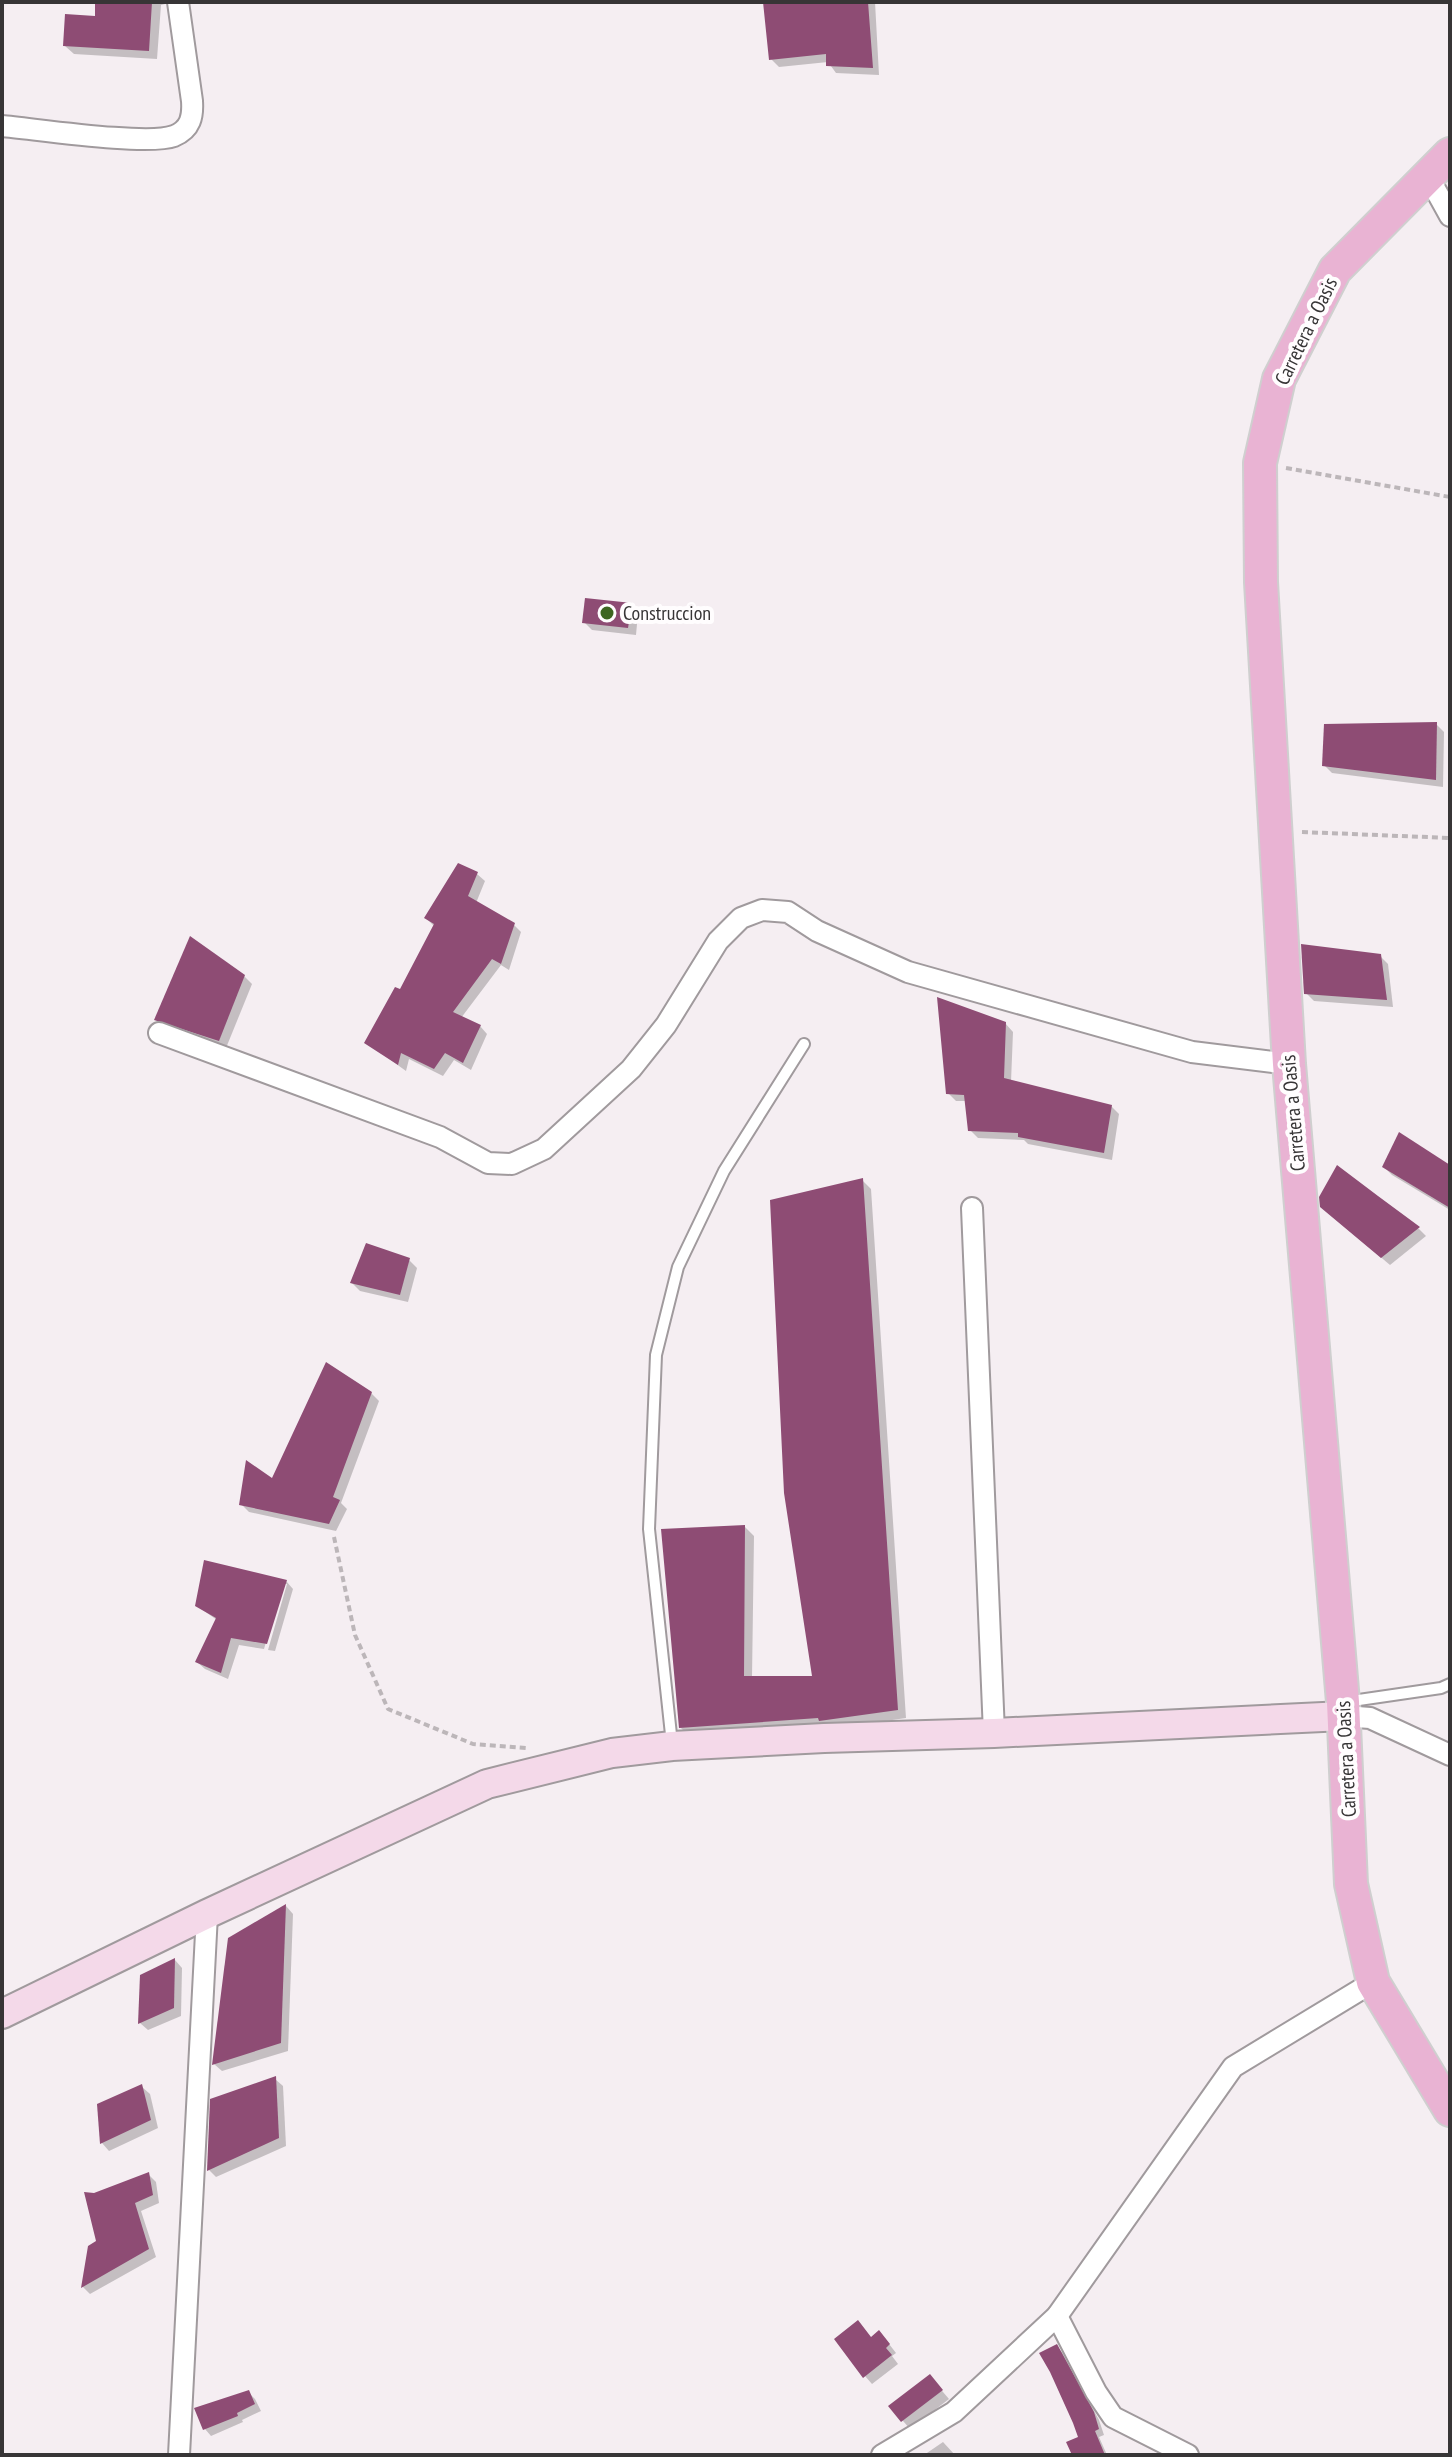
<svg xmlns="http://www.w3.org/2000/svg" width="1452" height="2457" viewBox="0 0 1452 2457" font-family="'PT Sans Narrow',sans-serif">
	<style>
		.shadow { fill: #0003 }
		.building { fill: #8e4c74 }
		.lines { fill: none; stroke-linecap: round; stroke-linejoin: round }
		.lane-casing { stroke: #a09a9d; stroke-width: 14 }
		.street-casing { stroke: #a09a9d; stroke-width: 24 }
		.secondary-casing { stroke: #a09a9d; stroke-width: 32 }
		.primary-casing { stroke: #cfcfcf; stroke-width: 36 }
		.path { stroke: #bcb6b9; stroke-width: 4; stroke-dasharray: 6 4; stroke-linecap: butt }
		.lane { stroke: #fff; stroke-width: 10 }
		.street { stroke: #fff; stroke-width: 20 }
		.secondary { stroke: #f4d9e9; stroke-width: 28 }
		.primary { stroke: #e9b3d3; stroke-width: 32 }
		.poi-dot { fill: #3d6621; stroke: #fffdfe; stroke-width: 3 }
		.labels { text-anchor: middle; stroke-width: 8; stroke-linejoin: round; paint-order: stroke }
		.street-label { font-size: 20px; fill: #373536; stroke: #fffdfe }
		.poi-label { font-size: 20px; fill: #373536; stroke: #fffdfe; text-anchor: start }
	</style>
	<rect width="100%" height="100%" fill="#f5eef2"/>
	<!-- shadow -->
	<g class="shadow">
		<polygon points="97,2 165,2 165,4 161,5 157,59 74,54 65,46 97,18"/>
		<polygon points="765,2 875,2 879,75 836,73 828,62 779,67 771,59"/>
		<polygon points="631,605 638,613 636,635 592,630 584,622"/>
		<polygon points="1436,724 1444,732 1443,787 1332,773 1324,765"/>
		<polygon points="477,874 485,881 476,903 513,924 521,932 509,970 501,965 461,1018 480,1026 487,1034 471,1070 454,1060 443,1076 409,1059 406,1071 367,1043 400,991 435,927 426,918"/>
		<polygon points="1380,956 1388,964 1393,1007 1314,1001 1306,993"/>
		<polygon points="244,976 252,984 226,1048 165,1027 157,1019"/>
		<polygon points="1005,1023 1013,1032 1011,1082 1111,1106 1119,1114 1112,1160 1028,1144 1024,1140 978,1138 970,1130 967,1101 956,1101 948,1093"/>
		<polygon points="1384,1167 1450,1167 1450,1210 1392,1175"/>
		<polygon points="1338,1168 1419,1229 1426,1236 1390,1265 1331,1215"/>
		<polygon points="862,1180 871,1189 906,1718 830,1729 689,1736 680,1727 745,1527 754,1536 752,1678 814,1678"/>
		<polygon points="409,1260 417,1268 408,1302 360,1291 352,1283"/>
		<polygon points="371,1393 379,1401 341,1503 347,1509 336,1531 249,1512 241,1504 273,1481"/>
		<polygon points="286,1581 293,1589 275,1651 268,1650 287,1584 283,1584 264,1649 239,1645 228,1679 205,1669 197,1662 217,1620 197,1606"/>
		<polygon points="286,1906 293,1914 288,2051 222,2071 214,2064"/>
		<polygon points="175,1960 182,1968 181,2016 148,2030 140,2023"/>
		<polygon points="275,2079 283,2086 286,2146 216,2177 209,2170"/>
		<polygon points="142,2087 150,2094 158,2128 109,2151 102,2143 99,2105"/>
		<polygon points="148,2174 156,2182 159,2203 141,2211 156,2257 90,2294 83,2287 90,2247 98,2242 94,2195"/>
		<polygon points="886,2340 896,2353 892,2356 898,2364 872,2384 865,2376"/>
		<polygon points="1056,2347 1062,2352 1099,2420 1104,2435 1099,2437 1107,2455 1074,2455 1080,2438"/>
		<polygon points="937,2385 949,2399 910,2429 891,2407"/>
		<polygon points="248,2392 255,2399 261,2411 242,2420 243,2422 211,2436 205,2429"/>
		<polygon points="943,2442 955,2455 924,2455"/>
	</g>
	<!-- building -->
	<g class="building">
		<polygon points="95,2 152,2 149,51 63,46 65,14 95,16"/>
		<polygon points="763,2 868,2 873,68 826,66 826,54 769,60"/>
		<polygon points="585,598 632,603 628,628 582,623"/>
		<polygon points="1437,722 1436,780 1322,766 1324,724"/>
		<polygon points="458,863 478,872 468,896 515,923 501,964 492,959 453,1012 481,1025 463,1063 445,1053 434,1069 401,1053 398,1065 364,1043 395,987 400,989 434,924 424,918"/>
		<polygon points="190,936 245,975 219,1041 154,1020"/>
		<polygon points="1301,944 1381,954 1387,1000 1304,994"/>
		<polygon points="937,997 1006,1022 1004,1078 1112,1105 1104,1153 1018,1137 1018,1133 968,1131 964,1095 946,1094"/>
		<polygon points="1399,1132 1450,1165 1450,1208 1382,1167"/>
		<polygon points="1337,1165 1378,1196 1420,1227 1381,1258 1320,1207 1319,1197"/>
		<polygon points="863,1178 898,1710 819,1721 818,1718 679,1728 661,1529 745,1525 744,1676 812,1676 784,1493 770,1200"/>
		<polygon points="366,1243 410,1258 400,1295 350,1283"/>
		<polygon points="326,1362 372,1392 333,1497 340,1500 329,1524 239,1505 246,1460 272,1478"/>
		<polygon points="204,1560 287,1580 267,1644 231,1638 221,1673 195,1662 216,1618 195,1606"/>
		<polygon points="286,1904 281,2043 212,2065 228,1938"/>
		<polygon points="175,1958 174,2008 138,2024 140,1975"/>
		<polygon points="276,2076 279,2138 207,2171 210,2099"/>
		<polygon points="142,2084 151,2120 100,2144 97,2104"/>
		<polygon points="149,2172 153,2195 135,2203 149,2249 81,2288 88,2246 96,2241 84,2192 94,2193"/>
		<polygon points="858,2320 871,2337 879,2330 890,2344 886,2348 892,2355 863,2378 834,2339"/>
		<polygon points="1057,2344 1094,2412 1099,2429 1095,2431 1105,2455 1072,2455 1066,2442 1078,2437 1073,2423 1050,2372 1039,2353"/>
		<polygon points="930,2374 943,2390 901,2422 888,2406"/>
		<polygon points="249,2390 255,2404 237,2413 238,2416 203,2430 194,2408"/>
	</g>
	<g class="lines">
		<defs>
			<g id="lane">
				<polyline points="1345,1702 1441,1688 1450,1684"/>
				<polyline points="672,1744 649,1529 656,1355 678,1267 724,1171 804,1044"/>
			</g>
			<g id="street">
				<path d="M2,126C36,129 147,146 174,136C191,129 193,116 192,101L178,2"/>
				<polyline points="1429,178 1450,216"/>
				<polyline points="159,1033 440,1137 488,1163 512,1164 544,1149 631,1069 666,1025 718,941 741,918 762,910 788,912 817,931 908,972 1192,1052 1289,1064"/>
				<polyline points="972,1208 994,1733"/>
				<polyline points="1344,1716 1370,1718 1450,1755"/>
				<polyline points="1057,2316 1096,2392 1113,2417 1188,2455"/>
				<polyline points="179,2455 207,1914"/>
				<polyline points="882,2455 954,2412 1057,2316 1233,2067 1373,1982"/>
			</g>
			<polyline id="secondary" points="2,2014 207,1914 487,1784 612,1753 672,1746 824,1738 994,1733 1344,1716"/>
			<polyline id="primary" points="1450,154 1335,270 1279,379 1260,463 1261,582 1289,1064 1343,1702 1351,1884 1373,1982 1450,2110"/>
		</defs>
		<!-- lane casing -->
		<use href="#lane" class="lane-casing"/>
		<!-- street casing -->
		<use href="#street" class="street-casing"/>
		<!-- secondary casing -->
		<use href="#secondary" class="secondary-casing"/>
		<!-- primary casing -->
		<use href="#primary" class="primary-casing"/>
		<!-- path -->
		<g class="path">
			<polyline points="1286,468 1450,497"/>
			<polyline points="1302,832 1450,838"/>
			<polyline points="334,1537 355,1635 388,1709 473,1744 526,1748"/>
		</g>
		<!-- lane -->
		<use href="#lane" class="lane"/>
		<!-- street -->
		<use href="#street" class="street"/>
		<!-- secondary -->
		<use href="#secondary" class="secondary"/>
		<!-- primary -->
		<use href="#primary" class="primary"/>
	</g>
	<!-- markers -->
	<circle class="poi-dot" cx="607" cy="613" r="8"/>
	<g class="labels">
		<!-- street labels -->
		<g class="street-label">
			<text transform="translate(1306 331) rotate(-64)" y="7">Carretera a Oasis</text>
			<text transform="translate(1293 1113) rotate(-95)" y="7">Carretera a Oasis</text>
			<text transform="translate(1346 1759) rotate(-93)" y="7">Carretera a Oasis</text>
		</g>
		<!-- poi labels -->
		<g class="poi-label">
			<text x="623" y="620">Construccion</text>
		</g>
	</g>
	<!-- border -->
	<rect width="1452" height="2457" fill="none" stroke="#373536" stroke-width="8"/>
</svg>
